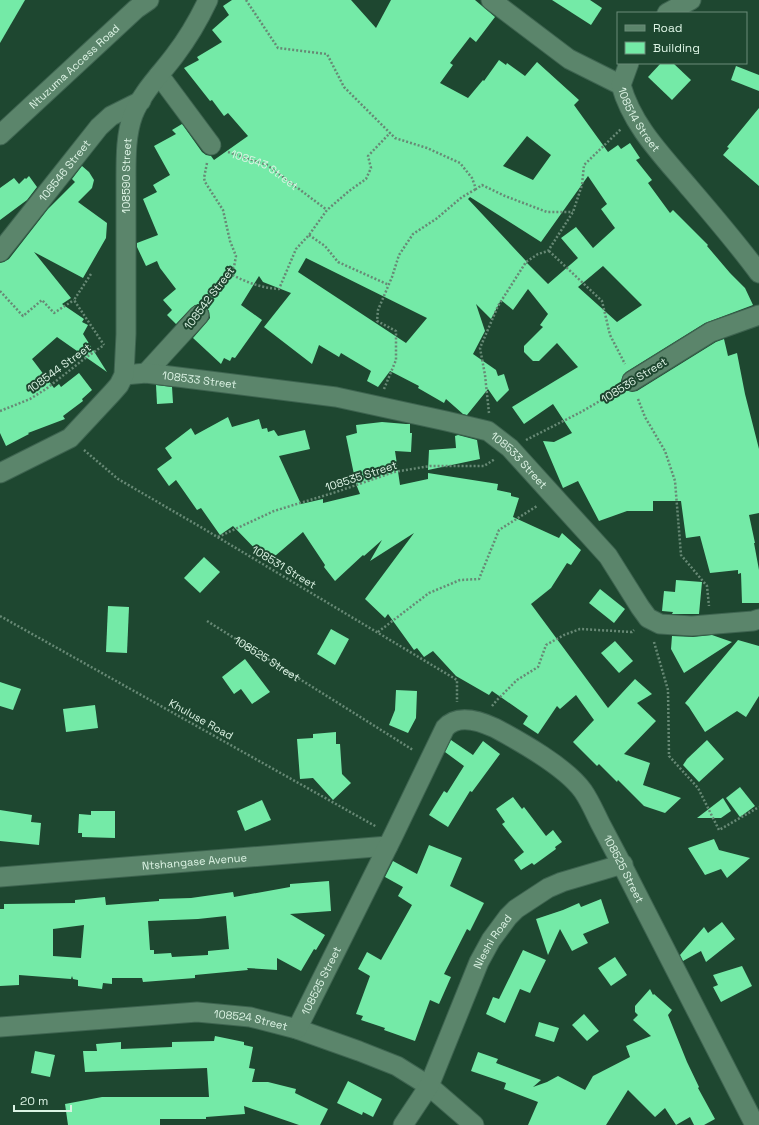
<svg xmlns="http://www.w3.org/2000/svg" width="759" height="1125" viewBox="0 0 759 1125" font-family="'Space Grotesk',sans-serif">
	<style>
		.building { fill: #74eaa7; fill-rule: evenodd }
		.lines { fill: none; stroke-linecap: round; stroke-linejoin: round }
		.minor-casing { stroke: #3e6450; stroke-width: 21 }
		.path { stroke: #678975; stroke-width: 2.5; stroke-dasharray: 2 2; stroke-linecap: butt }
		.minor { stroke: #5b856b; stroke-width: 19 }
		.labels { text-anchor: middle; stroke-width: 4; stroke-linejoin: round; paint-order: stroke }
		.street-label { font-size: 11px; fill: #dcf3e4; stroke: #1e4730 }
	</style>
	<rect width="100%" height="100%" fill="#1e4730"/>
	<!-- building -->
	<g class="building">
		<polygon points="0,0 25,0 0,43"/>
		<path d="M232,0H351L376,28L391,0H475L495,17L476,42L470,37L450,63L453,65L440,83L468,98L483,80L484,81L499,60L506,65L507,63L525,76L537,62L579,100L574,105L608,152L618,145L621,149L630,143L640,158L636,160L652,180L648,183L670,213L673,210L708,245L707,246L730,273L745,288L753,305L705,323L626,372L623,375L621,381L622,386L626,390L632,392L637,391L716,342L724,339L728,356L737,353L745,394L759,449V513L749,515L755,543H754L759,570V603H742L741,573L738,574V570L710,573L700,536L686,538L681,501H653V511H627L599,521L578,481L563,488L543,441L554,442L572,433L553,404L524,424L512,407L578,367L557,343L539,361H533L524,352V346L543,327L540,325L548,314L528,289L513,310L501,300L491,319L476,304L485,331L473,354L496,370L498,376L504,374L509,390L497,402L488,389L467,415L463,414L446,399L444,403L418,388L419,386L390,371L378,387L367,381L371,371L341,353L339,357L319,345L312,364L264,327L291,293L263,282L259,276L241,305L262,320L235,358L232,357L230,361L224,358L221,364L193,338L207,322L210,318L209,311L206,307L201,304L195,305L191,308L176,324L167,315L172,310L163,300L176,289L160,268L157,261L146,266L137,247V243L158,235L143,199L157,192L153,185L170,175L154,146L176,134L172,130L182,124L202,152L206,155L211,156L214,160L248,136L228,113L224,116L212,100L210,101L184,68L199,60L197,57L222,42L212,30L229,15L223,6ZM527,136L551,155L533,180L503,166ZM588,176L607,204L601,209L615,228L593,248L576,227L561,238L578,258L548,284L527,263L525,265L527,262L468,199L470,197L541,242ZM306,258L427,318L406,343L298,272ZM603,266L642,305L617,322L578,287Z"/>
		<polygon points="552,0 590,0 602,8 591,25"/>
		<polygon points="661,63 673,63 691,80 672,100 648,77"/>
		<polygon points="736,66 759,75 759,91 731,80"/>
		<polygon points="759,108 759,186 723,155 729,148 727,147"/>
		<polygon points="82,166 89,172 94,180 92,188 78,202 107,223 106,238 83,278 34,252 71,298 62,304 84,319 82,322 88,325 83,334 107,372 57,337 32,359 54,388 59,384 61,387 79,373 92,390 82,399 83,401 63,416 65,419 28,433 29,434 6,446 0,433 0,263 4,262 9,259 48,209 75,182 72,179"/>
		<polygon points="29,176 37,187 27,200 0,220 0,188 14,178 19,184 25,178 26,179"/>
		<polygon points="156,385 172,387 173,403 157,404"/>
		<polygon points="228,417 232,427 259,419 262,429 267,428 268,432 274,430 278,436 305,430 310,449 279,456 301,504 323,499 323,503 360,494 356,484 346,436 357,433 356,425 382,422 406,424 410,424 410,433 412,433 411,452 395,451 400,485 428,479 428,473 498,484 497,490 511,493 511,496 519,498 513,517 559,538 562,533 581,550 571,565 567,563 551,588 531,604 608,708 635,679 652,694 637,703 656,721 624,754 650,763 643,785 681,798 665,813 644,806 618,780 617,782 599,764 597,766 573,742 594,720 576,695 560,709 557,706 538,734 523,724 528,716 492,691 489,695 456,676 433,651 424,657 417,648 414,650 388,614 385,618 365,599 414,533 370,561 382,540 364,556 363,555 335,581 324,567 325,565 303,532 268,562 233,526 220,535 201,508 197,510 176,480 169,486 157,469 172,458 165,448 191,428 195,435"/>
		<polygon points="458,435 477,440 480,459 428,470 429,450 456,448 455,436"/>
		<polygon points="204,557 220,572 200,593 184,578"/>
		<polygon points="676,580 702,582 699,614 672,614 673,612 662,611 664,591 675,592"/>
		<polygon points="600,589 625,609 614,623 589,603"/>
		<polygon points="108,606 129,607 127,653 106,652"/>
		<polygon points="331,629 349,639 335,665 317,654"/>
		<polygon points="712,635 732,642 684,673 671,649 672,636 693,637"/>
		<polygon points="738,640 759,646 759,696 746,717 737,711 705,732 689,707 685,703"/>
		<polygon points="615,641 633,661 619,673 601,653"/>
		<polygon points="245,659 270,692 252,704 241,689 234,694 222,677"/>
		<polygon points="0,682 21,689 13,710 0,706"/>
		<polygon points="396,690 417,691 416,718 408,733 389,725 395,710"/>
		<polygon points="95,705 98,728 66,732 63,709"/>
		<polygon points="336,732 336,744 340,744 342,774 351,783 333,800 313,778 300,779 297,739 313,738 313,734"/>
		<polygon points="451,740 473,755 483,741 500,754 472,792 470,791 448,827 429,815 444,791 447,793 464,766 445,752"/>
		<polygon points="707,740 724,759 699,782 683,765 687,759"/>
		<polygon points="740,787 755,806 740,817 726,798"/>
		<polygon points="513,797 522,809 524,807 546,836 553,830 562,842 555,847 556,849 534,865 532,863 521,870 514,860 524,852 502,824 505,822 496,809"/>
		<polygon points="723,798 731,811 721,818 697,818"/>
		<polygon points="262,800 271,820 245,831 237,811"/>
		<polygon points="0,810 32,815 31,822 41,823 39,845 0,841"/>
		<polygon points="91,811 115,811 115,838 82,837 82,833 78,833 79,814 91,815"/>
		<polygon points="714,839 719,850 750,858 727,878 721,869 705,875 688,848"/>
		<polygon points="429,845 462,858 450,886 484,903 470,931 467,929 444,974 451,977 439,1004 430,1000 415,1041 384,1030 385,1028 361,1020 363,1016 356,1014 370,976 358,969 367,952 381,960 412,905 398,896 403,887 385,877 393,861 417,874"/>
		<path d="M329,881L331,911L290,914L325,935L316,950L314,949L301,971L277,958V970L247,968L248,970L195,975V978L143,982L142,978H112V984L103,983L102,989L78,986V980L73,979L72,976L71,979L19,975V985L0,986V909H4V904L75,903V900L105,897L106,905L159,901V899L191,898L233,892L234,897L290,887V884ZM226,916L229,949L208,951V955L172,957L171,953L154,954V950H150L148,921L198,919ZM84,925L81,958L53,956V929Z"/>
		<polygon points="601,899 609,923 583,934 588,943 572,951 560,929 548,955 536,919 563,910 579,903 581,907"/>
		<polygon points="722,922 735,939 706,962 701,951 683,961 680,955 704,927 708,933"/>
		<polygon points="523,950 546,960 530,993 520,989 505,1023 486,1014 493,997 499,999"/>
		<polygon points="615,957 627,975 611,986 598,968"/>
		<polygon points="742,966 752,986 721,1002 713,987 718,985 713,975"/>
		<polygon points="650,989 653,995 654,994 672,1010 668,1015 687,1062 699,1087 698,1088 715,1119 704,1125 694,1125 690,1117 676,1125 665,1108 655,1117 628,1090 606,1125 528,1125 538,1102 504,1089 506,1083 471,1071 478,1052 498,1059 496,1063 541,1080 533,1087 547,1082 558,1076 585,1090 593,1076 630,1057 626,1046 651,1036 633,1020 638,1015 635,1012 635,1006"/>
		<polygon points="584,1014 599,1031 587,1041 572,1025"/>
		<polygon points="539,1022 559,1028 554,1042 535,1036"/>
		<polygon points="215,1036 244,1042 244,1045 253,1047 249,1068 255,1069 252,1082 268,1082 296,1089 295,1093 328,1109 320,1125 299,1125 244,1106 245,1114 206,1117 206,1119 160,1119 160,1125 68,1125 65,1104 102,1097 209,1097 207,1068 85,1072 83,1051 97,1051 96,1044 121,1042 121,1049 172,1047 172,1042 214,1041"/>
		<polygon points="35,1051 55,1055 50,1077 31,1073"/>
		<polygon points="348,1081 382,1099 373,1117 363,1112 362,1115 337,1103"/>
	</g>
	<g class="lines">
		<defs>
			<g id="minor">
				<path id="s3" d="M491,0L569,59L621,85C632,125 661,154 688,186C712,214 737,243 759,273"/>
				<polyline points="667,13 691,0"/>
				<polyline points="159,75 211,145"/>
				<polyline points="621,85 629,63"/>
				<path id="s4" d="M0,135L136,9L149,0"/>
				<path id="s5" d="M0,252L99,127L111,116L141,101"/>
				<polyline points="146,373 199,315"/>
				<path id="s6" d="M124,375L146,373L336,397L446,421L488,431L510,448L608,556L640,607L648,618L660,624L692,626L753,621L759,619"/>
				<polyline points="632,381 711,332 759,315"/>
				<path id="s7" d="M0,473L70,438L112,393L119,385L124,375L126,334V176C126,156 126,134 133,115C142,92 161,74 175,55C188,38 199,19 208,0"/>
				<path id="s8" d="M0,877L388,846"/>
				<path id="s9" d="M0,1027L197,1012L250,1017L297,1029L359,1051L397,1066L429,1086L474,1125"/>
				<path id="s10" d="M297,1029L393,836L445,728C458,713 480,721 495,728C521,742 566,767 583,791C590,801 595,813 600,823C615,851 629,878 643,906C680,979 717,1052 755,1125"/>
				<path id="s11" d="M403,1125L429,1086L479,962L491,940L508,917L516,909L548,888L562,882L623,864"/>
			</g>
		</defs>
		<!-- minor casing -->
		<use href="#minor" class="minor-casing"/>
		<!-- path -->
		<g class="path">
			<polyline points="246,0 278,48 327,54 344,87 395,138 427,148 460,163 472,178 476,189 482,185 505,196 547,212 573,212"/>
			<path id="s1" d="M228,152L267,165L327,210"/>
			<polyline points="207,163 204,178 205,182 223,210 230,241 236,256 234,267 208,299"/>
			<polyline points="309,235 325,246 338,262 389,285"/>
			<polyline points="549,251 602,301 610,335 625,364"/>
			<path d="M229,273C245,282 261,288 279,289L296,249L309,235L327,210L349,191L366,179L371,168L368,156L390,133"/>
			<polyline points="91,274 74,300 104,345"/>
			<polyline points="0,291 23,316 42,300 54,313 74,300"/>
			<polyline points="384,389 396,360 396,331 377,321 378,310 392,277 399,255 413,234 436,219 462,197 476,189"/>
			<polyline points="638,399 645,417 665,451 675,481 681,555 707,586 709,606"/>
			<polyline points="0,411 30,399 46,389 84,359 104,345"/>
			<polyline points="489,413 485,375 480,348 498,306 526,262 538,254 548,251 573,212 582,185 584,165 621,129"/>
			<polyline points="526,440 581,412 617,391"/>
			<polyline points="84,450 118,479 204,529 457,680 457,702"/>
			<polyline points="218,537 274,511 336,492 394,472 430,466 484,466 495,459"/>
			<polyline points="0,616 377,827"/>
			<path id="s2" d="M207,621L413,750"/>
			<polyline points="378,632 429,593 460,580 479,579 499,530 537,506"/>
			<polyline points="654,642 668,690 669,756 698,788 719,830 759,807"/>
			<polyline points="492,706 497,700 517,680 538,667 546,645 564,635 580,629 632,632 634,630"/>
		</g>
		<!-- minor -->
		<use href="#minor" class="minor"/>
	</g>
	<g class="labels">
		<!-- street labels -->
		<g class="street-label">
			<text dy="4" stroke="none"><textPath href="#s4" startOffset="101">Ntuzuma Access Road</textPath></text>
			<text dy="4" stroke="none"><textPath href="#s3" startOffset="195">108514 Street</textPath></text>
			<text dy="4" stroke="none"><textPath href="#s5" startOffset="104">108546 Street</textPath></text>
			<text dy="4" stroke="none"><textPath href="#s1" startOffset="41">108543 Street</textPath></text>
			<text dy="4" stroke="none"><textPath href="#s7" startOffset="361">108590 Street</textPath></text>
			<text transform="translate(209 298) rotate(-53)" y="4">108542 Street</text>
			<text transform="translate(59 368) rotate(-36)" y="4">108544 Street</text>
			<text dy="4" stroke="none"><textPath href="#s6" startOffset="76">108533 Street</textPath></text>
			<text transform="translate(634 380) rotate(-32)" y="4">108536 Street</text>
			<text dy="4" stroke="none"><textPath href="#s6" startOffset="412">108533 Street</textPath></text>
			<text transform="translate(361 476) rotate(-18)" y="4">108535 Street</text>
			<text transform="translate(284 567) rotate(31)" y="4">108531 Street</text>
			<text dy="4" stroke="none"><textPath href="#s2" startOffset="71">108525 Street</textPath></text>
			<text transform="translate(201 719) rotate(29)" y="4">Khuluse Road</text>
			<text dy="4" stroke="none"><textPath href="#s8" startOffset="195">Ntshangase Avenue</textPath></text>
			<text dy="4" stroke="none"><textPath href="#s10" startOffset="586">108525 Street</textPath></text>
			<text dy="4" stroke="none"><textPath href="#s11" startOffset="205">Nleshi Road</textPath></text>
			<text dy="4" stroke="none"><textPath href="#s10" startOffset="54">108525 Street</textPath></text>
			<text dy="4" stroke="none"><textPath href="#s9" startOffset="252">108524 Street</textPath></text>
		</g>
	</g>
	<!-- legend -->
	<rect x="617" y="12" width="130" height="52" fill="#1e4730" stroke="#6a8c78"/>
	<rect x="625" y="25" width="20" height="6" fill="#5b856b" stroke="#6a8c78"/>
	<text x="653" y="32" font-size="12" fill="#dcf3e4">Road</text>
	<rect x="625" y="42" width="20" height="12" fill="#74eaa7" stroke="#6a8c78"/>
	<text x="653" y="52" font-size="12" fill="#dcf3e4">Building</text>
	<!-- scale -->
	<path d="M14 1105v6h57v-6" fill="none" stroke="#dcf3e4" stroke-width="2"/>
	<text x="20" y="1105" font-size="12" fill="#dcf3e4" stroke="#1e4730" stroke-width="3" paint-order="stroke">20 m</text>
</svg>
